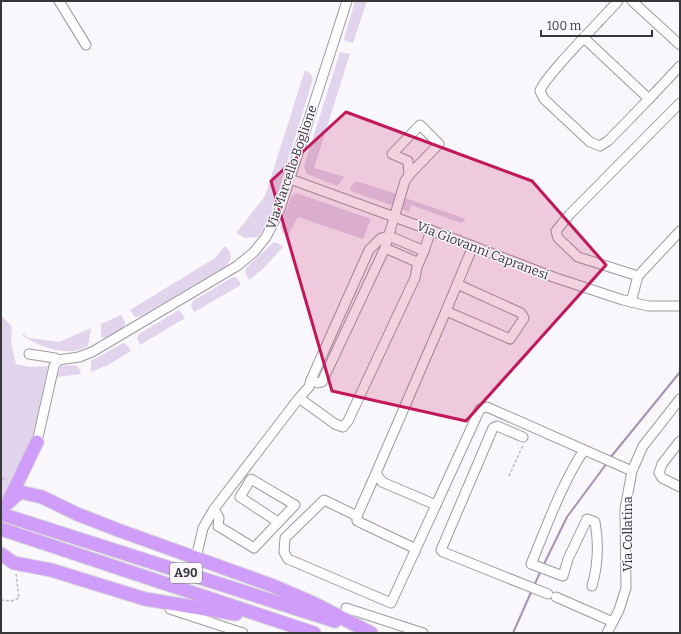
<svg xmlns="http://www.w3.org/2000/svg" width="681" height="634" viewBox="0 0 681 634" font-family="Bitter,serif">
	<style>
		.green { fill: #e1d4ec }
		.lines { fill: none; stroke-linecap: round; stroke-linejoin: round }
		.stream { stroke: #a592b6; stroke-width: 2 }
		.minor-casing { stroke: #9d9aa0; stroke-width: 11 }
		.highway-casing { stroke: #d7d7d7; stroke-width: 15 }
		.path { stroke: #bcbabf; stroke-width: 1.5; stroke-dasharray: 3 2; stroke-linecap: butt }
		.minor { stroke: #fff; stroke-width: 9 }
		.highway { stroke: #d09dfa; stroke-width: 13 }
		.marked { fill: #c2185b; fill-opacity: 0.2; stroke: #c2185b; stroke-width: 3; stroke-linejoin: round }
		.labels { text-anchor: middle; stroke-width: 3; stroke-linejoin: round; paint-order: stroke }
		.shield { fill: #faf7fd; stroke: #727073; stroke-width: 1 }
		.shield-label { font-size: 12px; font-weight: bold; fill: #373638 }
		.street-label { font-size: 13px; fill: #373638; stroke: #faf7fd }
	</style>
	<rect width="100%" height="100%" fill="#faf7fd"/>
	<!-- green -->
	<g class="green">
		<polygon points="355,1 367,1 353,43 345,41 344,39"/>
		<polygon points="340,52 350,54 314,168 345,177 337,186 307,174 304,166"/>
		<polygon points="305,70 310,73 313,79 272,212 265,227 258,237 245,238 236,233 265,196"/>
		<polygon points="356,181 400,195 394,206 351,191 350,188"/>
		<polygon points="296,193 371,219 363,239 298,217 288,236 282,232 280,227 291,197"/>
		<polygon points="405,198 466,219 461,223 411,205 409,212 402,209"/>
		<polygon points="274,242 283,246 281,249 264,268 249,280 245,272 247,267"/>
		<path d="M225,246C232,252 233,259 226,266L141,316L135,317L130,310L215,258Z"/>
		<polygon points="233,277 237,278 241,285 194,312 191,305 193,301"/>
		<polygon points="179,310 185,318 140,345 137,338 139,334"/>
		<polygon points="1,315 12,327 11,343 16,364 30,367 48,366 32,440 3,499 1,498"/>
		<polygon points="121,315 125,322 124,327 105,338 101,337 101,324"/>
		<path d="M91,328L88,346C68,358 41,347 23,336V334L29,338L59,342Z"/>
		<polygon points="123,343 127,345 131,351 108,365 91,372 91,361"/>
		<polygon points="75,365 79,368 81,374 56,377 61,366"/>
	</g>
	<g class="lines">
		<!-- stream -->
		<g class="stream">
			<polyline points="610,458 680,372"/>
			<polyline points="543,566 567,517 607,463"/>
			<polyline points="534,586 541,570"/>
			<polyline points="513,633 532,590"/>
		</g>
		<defs>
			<g id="minor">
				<polyline points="59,1 86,45"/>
				<polyline points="632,1 680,45"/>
				<path d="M584,38L649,99L608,141L600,146L590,142L544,99L540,91C543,78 605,16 618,1"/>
				<polyline points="649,99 680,66"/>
				<polyline points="290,179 452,238 556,278 623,300 648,306 680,306"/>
				<polyline points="385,248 419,263"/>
				<polyline points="424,251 431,230"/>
				<polyline points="638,276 578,257 558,238 556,231 570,214 680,103"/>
				<path d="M457,284L521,313L524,318L510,339L446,311C455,289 464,268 473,246"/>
				<polyline points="631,302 638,276 680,231"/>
				<polyline points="29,354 55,358 58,360 79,357 92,352 237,266 254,252 266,237 279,212 347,1"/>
				<polyline points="311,380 318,383 322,382 385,248 405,181 409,175 439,144 420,125 392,154 408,161 409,175"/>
				<polyline points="523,437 497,426 493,428 441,550 443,552 548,594"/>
				<polyline points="680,441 662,464 659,473 662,478 680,487"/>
				<polyline points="37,442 54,366 58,360"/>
				<path d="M584,450C561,485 547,526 531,564L563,576L568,559L587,519L595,522C599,544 598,565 592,586"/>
				<polyline points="376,473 357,516 324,500 285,538 284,552 288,559 391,603 436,505 382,482 376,473 446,311"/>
				<polyline points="436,505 480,409 487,407 632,471"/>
				<polyline points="214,509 219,518 218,526 254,548 295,505 251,479 240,497 278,522"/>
				<polyline points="357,516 357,521 414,548 415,552"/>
				<polyline points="196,558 203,528 214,509 299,398 309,387 311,380 369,250 381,238 389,236 424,251 417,267 415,278 348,421 343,427 335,424 299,398"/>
				<polyline points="556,597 613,622"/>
				<polyline points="346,608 423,633"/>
				<polyline points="170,609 243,633"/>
				<polyline points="607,633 619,610 626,588 625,509 632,471 643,446 680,399"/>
			</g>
			<g id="highway">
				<polyline points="9,500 37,442"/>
				<polyline points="8,503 20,492 42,497 77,514 118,530 271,585 315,604 371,633"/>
				<polyline points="1,514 335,621"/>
				<polyline points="1,529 314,633"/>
				<polyline points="1,554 14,563 51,570 145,599 236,614"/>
			</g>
		</defs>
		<!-- minor casing -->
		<use href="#minor" class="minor-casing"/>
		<!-- highway casing -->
		<use href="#highway" class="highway-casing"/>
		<!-- path -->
		<g class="path">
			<polyline points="509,476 523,445"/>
			<polyline points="1,478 7,480"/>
			<polyline points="1,600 11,601 19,598 16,574"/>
		</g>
		<!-- minor -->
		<use href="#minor" class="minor"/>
		<!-- highway -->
		<use href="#highway" class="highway"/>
	</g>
	<!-- marked area -->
	<path class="marked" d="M346,112L532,181L606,265L466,421L332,391L271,181Z"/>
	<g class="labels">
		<!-- shield labels -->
		<rect class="shield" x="170" y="563" width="32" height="20" rx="3"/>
		<g class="shield-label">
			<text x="186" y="577">A90</text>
		</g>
		<!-- street labels -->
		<g class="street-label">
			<text transform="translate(291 167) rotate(-71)" y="5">Via Marcello Boglione</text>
			<text transform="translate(483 250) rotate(21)" y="5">Via Giovanni Capranesi</text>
			<text transform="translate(627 534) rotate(-90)" y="5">Via Collatina</text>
		</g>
	</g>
	<!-- border -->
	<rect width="681" height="634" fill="none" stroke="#373638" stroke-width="4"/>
	<!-- scale -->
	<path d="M541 30v6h111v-6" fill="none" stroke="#373638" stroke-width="2"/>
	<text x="547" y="30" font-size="12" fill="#373638" stroke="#faf7fd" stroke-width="3" paint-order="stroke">100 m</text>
</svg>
